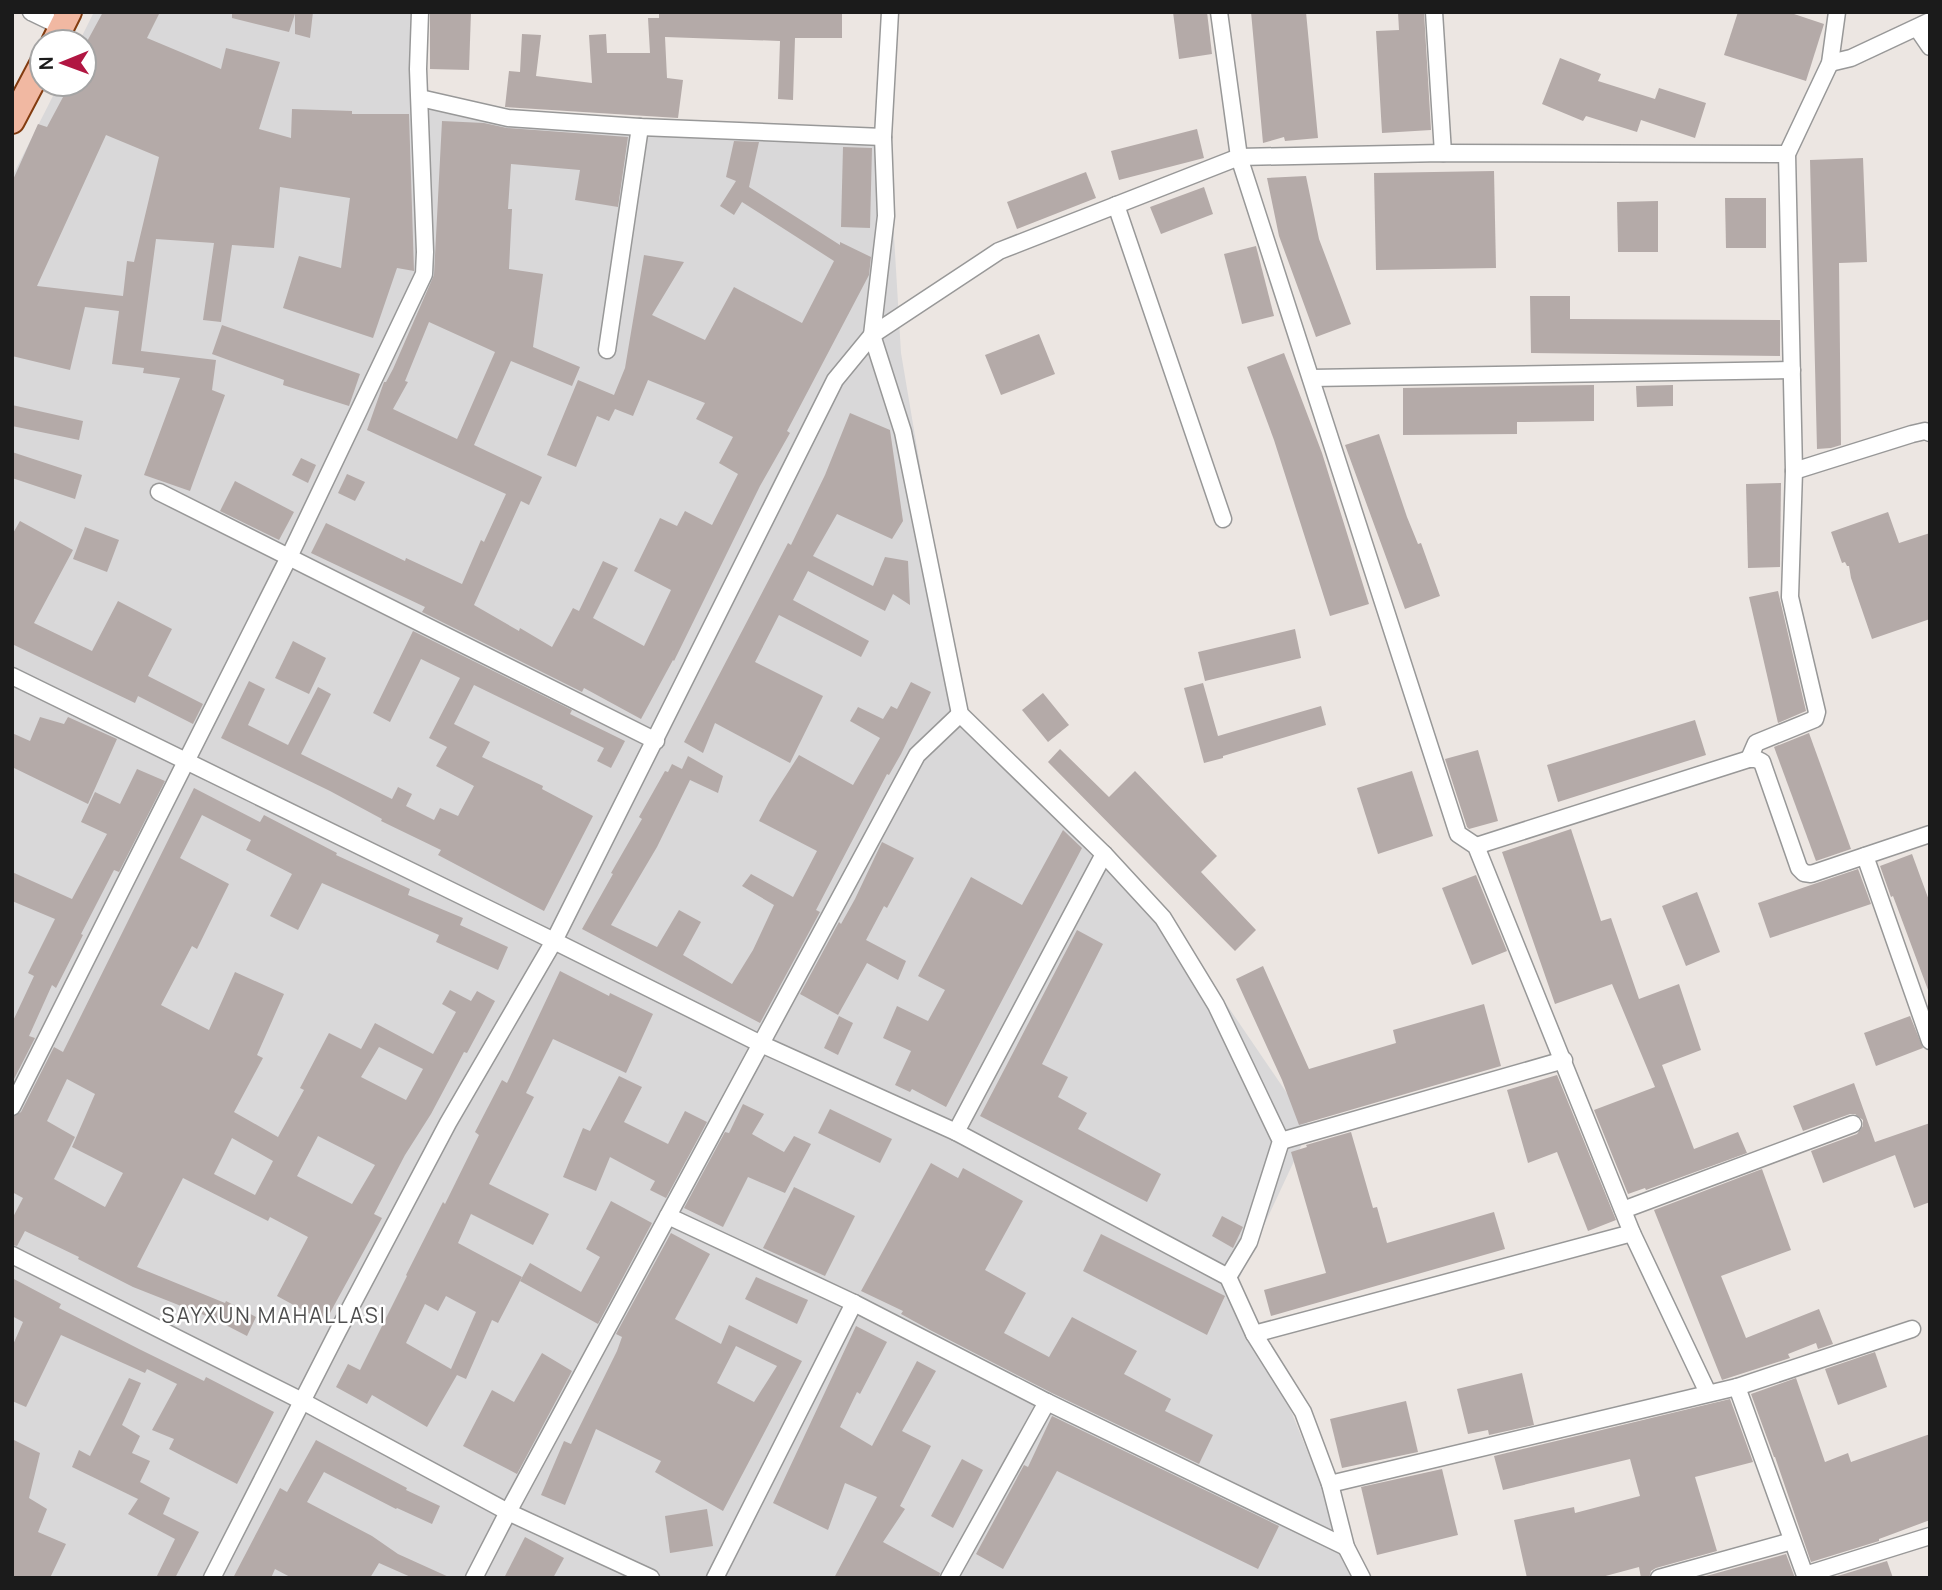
<svg xmlns="http://www.w3.org/2000/svg" width="1942" height="1590" viewBox="0 0 1942 1590" font-family="Manrope,sans-serif">
	<style>
		.residential { fill: #d9d8d9 }
		.building { fill: #b4aaa8; fill-rule: evenodd }
		.lines { fill: none; stroke-linecap: round; stroke-linejoin: round }
		.street-casing { stroke: #989898; stroke-width: 19 }
		.primary-casing { stroke: #833c10; stroke-width: 28 }
		.street { stroke: #fff; stroke-width: 16 }
		.primary { stroke: #f1b8a2; stroke-width: 24 }
		.labels { text-anchor: middle; stroke-width: 5; stroke-linejoin: round; paint-order: stroke }
		.neighbourhood-label { font-size: 21px; letter-spacing: 2px; fill: #4e4e4e; stroke: #fff }
	</style>
	<rect width="100%" height="100%" fill="#ece6e2"/>
	<!-- residential -->
	<polygon class="residential" points="94,12 421,12 418,97 508,121 888,136 901,353 960,702 1114,855 1158,904 1310,1127 1238,1281 1359,1578 12,1578 12,177 59,84 84,84 84,42 79,42"/>
	<!-- building -->
	<g class="building">
		<path d="M103,12H160L147,38L221,69L226,48L280,62L259,129L291,138L292,109L352,111V114H409L414,271L397,268L373,338L283,308L299,256L341,268L350,198L280,187L274,248L232,245L221,322L203,320L214,243L156,239L141,351L216,360L212,390L225,395L190,491L144,475L180,378L143,373L144,368L112,364L119,311L85,307L70,370L12,356V182L38,124L47,127L70,84H84V47ZM106,135L159,157L134,262L127,261L123,296L37,286Z"/>
		<polygon points="232,12 313,12 310,38 295,34 295,14 289,32 232,18"/>
		<polygon points="430,12 471,12 469,70 430,69"/>
		<polygon points="842,12 842,38 795,38 793,100 778,99 780,41 665,37 667,78 683,80 678,118 505,107 509,71 520,72 522,34 541,35 536,76 592,83 589,35 606,34 607,53 650,53 648,18 659,18 659,13"/>
		<polygon points="1173,12 1207,12 1212,54 1179,59"/>
		<polygon points="1251,12 1306,12 1318,138 1285,141 1284,137 1263,143"/>
		<polygon points="1398,12 1424,12 1431,130 1382,133 1376,31 1399,30"/>
		<polygon points="1738,12 1788,12 1824,24 1806,81 1724,55"/>
		<polygon points="1560,58 1601,74 1598,81 1655,99 1659,88 1706,103 1695,138 1641,120 1637,132 1586,116 1583,121 1542,104"/>
		<path d="M442,121L484,123L507,128L628,137L618,207L575,200L580,170L511,164L508,209H512L509,269L543,274L533,347L580,367L572,386L511,361L474,445L542,477L529,505L521,501L474,605L519,631L520,628L552,647L573,608L579,611L603,561L618,568L593,618L644,646L671,590L634,571L660,518L677,526L685,511L712,525L738,474L719,463L733,437L696,419L705,403L648,380L633,416L615,409L609,421L597,416L576,467L547,455L578,380L614,395L625,368L644,255L684,262L652,315L705,340L734,287L802,323L834,261L742,202L734,215L720,206L736,181L726,177L734,141L759,142L749,187L840,245V242L871,257L869,275L787,431L790,433L760,486L674,661L673,660L641,719L584,688L582,692L422,612L425,607L311,553L326,523L405,561L406,558L462,584L481,540L484,542L506,494L367,430L384,382H386L393,369L434,275ZM429,322L495,352L457,439L393,409L408,382L405,381Z"/>
		<polygon points="1197,129 1204,158 1119,180 1111,151"/>
		<polygon points="843,147 872,148 870,228 841,227"/>
		<polygon points="1863,158 1867,262 1839,263 1841,445 1831,448 1817,449 1810,160"/>
		<polygon points="1494,171 1496,268 1376,270 1374,173"/>
		<polygon points="1086,172 1096,198 1017,229 1007,202"/>
		<polygon points="1306,176 1319,239 1351,324 1316,337 1279,236 1267,178"/>
		<polygon points="1204,187 1213,214 1161,234 1150,207"/>
		<polygon points="1725,198 1766,198 1766,248 1726,248"/>
		<polygon points="1658,201 1658,252 1618,252 1617,202"/>
		<polygon points="1256,246 1274,316 1242,324 1224,254"/>
		<polygon points="1530,296 1570,296 1570,319 1780,320 1780,356 1531,353"/>
		<polygon points="222,325 360,374 349,406 283,385 284,380 212,354"/>
		<polygon points="1039,334 1055,374 1001,395 985,355"/>
		<polygon points="1284,353 1322,453 1369,604 1330,616 1274,440 1247,367"/>
		<polygon points="1594,385 1594,421 1517,422 1517,434 1403,435 1403,388"/>
		<polygon points="1673,385 1673,406 1637,407 1636,386"/>
		<polygon points="12,405 83,421 79,440 12,426"/>
		<polygon points="850,413 890,430 903,521 892,539 837,514 813,556 873,586 885,557 908,561 910,605 893,594 885,611 808,571 793,600 869,641 861,657 779,615 755,662 823,696 790,763 715,723 703,753 684,742 788,543 791,545 825,475"/>
		<polygon points="1379,434 1407,517 1418,544 1421,543 1440,596 1405,609 1345,445"/>
		<polygon points="12,452 82,475 75,499 12,478"/>
		<polygon points="301,458 316,465 308,483 292,475"/>
		<polygon points="347,474 365,482 355,501 338,493"/>
		<polygon points="235,481 294,512 279,540 220,511"/>
		<polygon points="1781,483 1780,567 1748,568 1746,484"/>
		<polygon points="1888,512 1899,543 1930,533 1930,619 1872,639 1851,578 1849,566 1847,566 1845,562 1842,563 1831,532"/>
		<polygon points="20,521 73,550 34,623 92,651 118,601 172,629 148,676 203,704 193,724 138,696 135,703 12,644 12,535"/>
		<polygon points="85,527 119,540 107,572 73,559"/>
		<polygon points="1778,591 1806,711 1778,723 1749,597"/>
		<polygon points="1295,629 1301,658 1205,681 1198,652"/>
		<polygon points="413,631 572,710 570,714 625,741 611,768 597,761 604,748 474,685 454,724 490,742 482,757 543,786 542,789 593,816 544,911 438,855 441,850 381,821 382,819 330,791 221,738 249,681 265,689 248,725 288,745 318,687 331,694 301,754 392,799 398,787 412,794 406,806 434,820 440,808 458,816 474,786 436,766 447,747 429,738 460,678 421,659 390,722 373,713"/>
		<polygon points="293,641 326,658 309,694 275,678"/>
		<polygon points="911,682 931,692 901,754 889,775 887,774 816,910 820,912 760,1023 582,929 613,874 611,873 642,819 639,817 665,771 668,772 672,764 682,769 688,756 723,776 718,793 690,780 657,847 611,925 657,947 679,910 701,922 683,955 732,984 753,950 774,905 742,886 751,874 793,897 817,851 759,821 769,802 799,755 853,785 880,738 850,721 858,707 883,719 891,706 897,709"/>
		<polygon points="1203,683 1218,736 1321,706 1326,725 1223,756 1223,758 1204,763 1184,688"/>
		<polygon points="1043,693 1069,725 1048,742 1022,710"/>
		<polygon points="40,717 64,724 68,717 117,739 88,804 12,767 12,733 30,741"/>
		<polygon points="1695,720 1706,755 1558,802 1547,765"/>
		<polygon points="1809,733 1851,849 1816,861 1774,747"/>
		<polygon points="1060,749 1109,797 1135,771 1217,856 1201,872 1256,930 1235,951 1048,762"/>
		<polygon points="1478,750 1498,821 1469,829 1467,827 1445,759"/>
		<polygon points="137,769 165,781 119,872 114,870 81,934 83,935 56,988 52,985 29,1036 35,1038 12,1083 12,1023 34,976 28,973 55,919 12,901 12,872 72,899 107,834 81,822 95,792 120,804"/>
		<polygon points="1412,771 1433,836 1378,854 1357,788"/>
		<path d="M194,788L260,822L264,815L337,853L336,855L410,889L408,895L463,918L460,925L508,947L498,970L436,942L439,935L322,883L298,930L270,916L292,874L246,850L251,840L202,815L180,858L229,884L197,949L192,946L161,1005L209,1030L235,972L284,994L257,1055L263,1058L234,1112L278,1137L304,1090L300,1088L329,1033L361,1049L375,1023L433,1054L456,1012L442,1004L450,990L471,1001L477,991L495,1001L467,1053L464,1052L431,1114L405,1155L374,1214L382,1218L325,1322L277,1296L308,1237L270,1217L268,1221L183,1178L137,1267L225,1303L226,1301L256,1317L247,1336L214,1319L133,1287L78,1259L79,1257L25,1231L17,1246L12,1245V1219L23,1198L12,1192V1117L21,1112L54,1047L63,1052ZM379,1047L423,1069L406,1100L361,1077ZM67,1079L95,1094L72,1147L123,1173L105,1207L54,1179L75,1137L47,1121ZM318,1136L375,1165L352,1204L297,1176ZM232,1138L273,1161L255,1195L214,1174Z"/>
		<polygon points="1571,829 1601,921 1611,918 1639,999 1679,984 1701,1050 1662,1065 1694,1149 1738,1132 1747,1153 1646,1190 1645,1188 1628,1194 1594,1110 1655,1087 1612,984 1555,1004 1502,852"/>
		<polygon points="1063,830 1082,848 946,1107 912,1089 910,1092 895,1085 911,1051 883,1038 897,1006 928,1021 945,990 918,976 971,877 1022,905"/>
		<polygon points="882,842 914,858 887,908 884,906 866,940 906,961 898,980 867,963 838,1015 800,994 839,922 841,924 855,899"/>
		<polygon points="1912,854 1930,903 1930,990 1928,990 1893,896 1891,897 1880,866"/>
		<polygon points="1858,869 1871,904 1770,938 1758,903"/>
		<polygon points="1476,875 1507,951 1472,965 1442,888"/>
		<polygon points="1697,892 1720,952 1686,966 1662,906"/>
		<polygon points="1077,930 1103,944 1042,1064 1068,1077 1058,1097 1087,1113 1078,1129 1161,1174 1147,1202 980,1116"/>
		<polygon points="1263,966 1309,1069 1396,1043 1393,1030 1484,1004 1501,1066 1299,1125 1282,1080 1236,979"/>
		<path d="M560,971L609,996L610,993L653,1014L626,1073L553,1039L526,1093L534,1097L489,1184L549,1214L533,1245L471,1214L458,1243L522,1277L498,1323L492,1320L466,1379L457,1375L427,1427L372,1395L367,1404L336,1387L348,1364L360,1370L407,1276L406,1275L443,1202L445,1204L479,1135L475,1132L502,1080L507,1083ZM446,1296L476,1312L451,1369L406,1343L425,1304L438,1311Z"/>
		<polygon points="839,1016 853,1023 838,1055 824,1048"/>
		<polygon points="1910,1016 1923,1048 1876,1066 1864,1033"/>
		<polygon points="1557,1075 1616,1220 1588,1231 1557,1152 1528,1163 1507,1090"/>
		<polygon points="619,1076 642,1087 624,1122 668,1144 685,1111 707,1122 666,1198 650,1190 655,1181 610,1157 596,1191 563,1177 583,1128 590,1131"/>
		<polygon points="1854,1083 1875,1142 1930,1123 1930,1202 1914,1208 1895,1155 1823,1183 1811,1151 1857,1134 1863,1126 1863,1120 1855,1114 1850,1114 1803,1131 1793,1106"/>
		<polygon points="743,1104 764,1114 752,1134 784,1152 794,1136 811,1144 785,1193 748,1177 723,1227 684,1208 725,1132 729,1133"/>
		<polygon points="830,1109 892,1139 880,1163 818,1133"/>
		<polygon points="1351,1132 1373,1208 1377,1207 1387,1243 1494,1212 1505,1249 1271,1316 1264,1290 1326,1273 1291,1152 1307,1147 1306,1145"/>
		<polygon points="931,1163 958,1178 963,1168 1023,1201 985,1270 1026,1293 1004,1333 1049,1357 1072,1317 1137,1351 1124,1374 1171,1399 1165,1411 1213,1435 1199,1464 1052,1393 930,1330 901,1314 903,1311 861,1291"/>
		<polygon points="1762,1169 1791,1250 1721,1276 1746,1338 1819,1309 1833,1344 1818,1349 1816,1343 1788,1354 1790,1358 1722,1380 1654,1210"/>
		<polygon points="794,1187 855,1216 825,1276 763,1248"/>
		<polygon points="611,1201 652,1223 598,1324 520,1281 530,1263 581,1292 600,1257 586,1249"/>
		<polygon points="1222,1216 1243,1227 1233,1248 1212,1236"/>
		<path d="M671,1233L710,1254L675,1319L721,1344L729,1325L802,1361L723,1511L655,1472L661,1461L596,1429L565,1505L541,1495L564,1441L571,1444L617,1351L622,1337L616,1334ZM736,1346L777,1366L754,1402L717,1383Z"/>
		<polygon points="1101,1234 1225,1296 1207,1335 1083,1271"/>
		<polygon points="756,1277 808,1300 797,1324 745,1299"/>
		<polygon points="12,1278 61,1304 59,1308 139,1349 204,1381 206,1377 274,1412 237,1484 169,1449 174,1439 152,1430 177,1384 147,1369 145,1373 61,1335 26,1407 12,1401 12,1347 23,1322 12,1316"/>
		<polygon points="856,1326 887,1342 860,1394 857,1392 840,1427 872,1446 917,1361 936,1371 902,1431 931,1446 900,1506 905,1509 883,1542 940,1573 939,1578 834,1578 877,1497 845,1483 828,1530 773,1503"/>
		<polygon points="1875,1352 1887,1387 1838,1405 1825,1369"/>
		<polygon points="542,1353 572,1371 517,1474 463,1446 492,1390 514,1402"/>
		<polygon points="1522,1373 1534,1425 1489,1435 1488,1430 1468,1434 1457,1389"/>
		<polygon points="129,1378 141,1383 122,1425 140,1436 132,1453 150,1461 140,1482 170,1498 163,1514 199,1532 175,1578 156,1578 175,1539 128,1514 138,1499 72,1467 79,1450 90,1456"/>
		<polygon points="1796,1378 1825,1462 1848,1453 1851,1462 1930,1434 1930,1520 1879,1539 1879,1541 1811,1562 1775,1457 1774,1457 1751,1394"/>
		<polygon points="1730,1399 1753,1462 1695,1477 1717,1551 1656,1568 1651,1571 1649,1578 1641,1578 1639,1567 1598,1578 1527,1578 1514,1520 1574,1507 1575,1513 1640,1496 1630,1459 1503,1490 1494,1456"/>
		<polygon points="1406,1401 1418,1452 1342,1468 1330,1419"/>
		<polygon points="1052,1416 1279,1526 1258,1569 1057,1471 1003,1569 976,1554 1024,1465 1028,1467"/>
		<polygon points="12,1439 40,1453 29,1498 47,1509 38,1532 66,1544 50,1578 12,1578"/>
		<polygon points="316,1440 407,1488 406,1490 440,1506 432,1524 397,1508 396,1509 324,1472 307,1502 372,1536 398,1554 451,1578 413,1578 379,1563 370,1578 292,1578 275,1569 271,1578 233,1578 280,1488 287,1492"/>
		<polygon points="962,1459 983,1470 953,1528 931,1516"/>
		<polygon points="1442,1469 1458,1535 1377,1555 1361,1487"/>
		<polygon points="707,1509 713,1546 670,1553 665,1516"/>
		<polygon points="525,1537 564,1558 553,1578 504,1578"/>
		<polygon points="1786,1554 1795,1578 1699,1578 1746,1565"/>
		<polygon points="1887,1561 1893,1578 1831,1578"/>
	</g>
	<g class="lines">
		<defs>
			<g id="street">
				<polyline points="31,12 62,27"/>
				<polyline points="890,12 883,137 886,216 872,335 903,432 960,714 1104,854 1163,918 1216,1005 1281,1141 1249,1242 1228,1277"/>
				<polyline points="1219,12 1239,157 1458,834 1476,846 1632,1233 1708,1393"/>
				<polyline points="1434,12 1443,153"/>
				<polyline points="1917,28 1930,47"/>
				<polyline points="1830,63 1851,58 1930,21"/>
				<polyline points="420,98 508,118 640,127 883,137"/>
				<polyline points="1116,205 1223,519"/>
				<polyline points="607,350 640,127"/>
				<polyline points="1311,378 1792,370"/>
				<polyline points="1794,471 1912,434 1925,431 1930,433"/>
				<polyline points="159,492 656,741"/>
				<polyline points="12,676 554,941 448,1123 338,1331 212,1578"/>
				<polyline points="1749,759 1756,743 1815,719 1817,712 1790,597 1794,471 1787,154 1830,63 1837,12"/>
				<polyline points="1476,846 1749,759 1756,759 1762,762 1799,868 1804,873 1811,874 1930,834"/>
				<polyline points="1865,856 1930,1041"/>
				<polyline points="12,1107 289,557 424,274 425,252 418,69 420,12"/>
				<polyline points="956,1132 1104,854"/>
				<polyline points="1281,1141 1564,1060"/>
				<polyline points="1623,1210 1853,1124"/>
				<polyline points="668,1216 854,1303 1047,1402 1346,1547"/>
				<polyline points="12,1255 302,1401 508,1512 651,1578"/>
				<polyline points="1254,1334 1632,1233"/>
				<polyline points="1737,1387 1806,1578"/>
				<polyline points="1330,1484 1737,1387 1912,1329"/>
				<polyline points="1805,1575 1930,1536"/>
				<polyline points="474,1578 508,1512 917,755 960,714"/>
				<polyline points="715,1578 854,1303"/>
				<polyline points="949,1578 1047,1402"/>
				<polyline points="1362,1578 1346,1547 1330,1484 1303,1412 1254,1334 1228,1277 956,1132 761,1044 554,941 835,380 872,335 999,251 1239,157 1443,153 1787,154"/>
				<polyline points="1659,1578 1792,1541"/>
			</g>
			<g id="primary">
				<polyline points="54,42 69,12"/>
				<polyline points="12,121 42,64"/>
			</g>
		</defs>
		<!-- street casing -->
		<use href="#street" class="street-casing"/>
		<!-- primary casing -->
		<use href="#primary" class="primary-casing"/>
		<!-- street -->
		<use href="#street" class="street"/>
		<!-- primary -->
		<use href="#primary" class="primary"/>
	</g>
	<g class="labels">
		<!-- neighbourhood labels -->
		<g class="neighbourhood-label">
			<text x="274" y="1323">SAYXUN MAHALLASI</text>
		</g>
	</g>
	<!-- border -->
	<rect width="1942" height="1590" fill="none" stroke="#1b1b1b" stroke-width="28"/>
	<!-- north arrow -->
	<g transform="translate(63 63) rotate(269)"><circle r="33" fill="#ffffff" stroke="#a4a4a4" stroke-width="2"/>
	<path d="M0-5L12 26L0 18L-12 26Z" fill="#b11642"/>
	<text y="-10" font-size="19" font-weight="bold" text-anchor="middle" fill="#1b1b1b">N</text>
	</g>
</svg>
